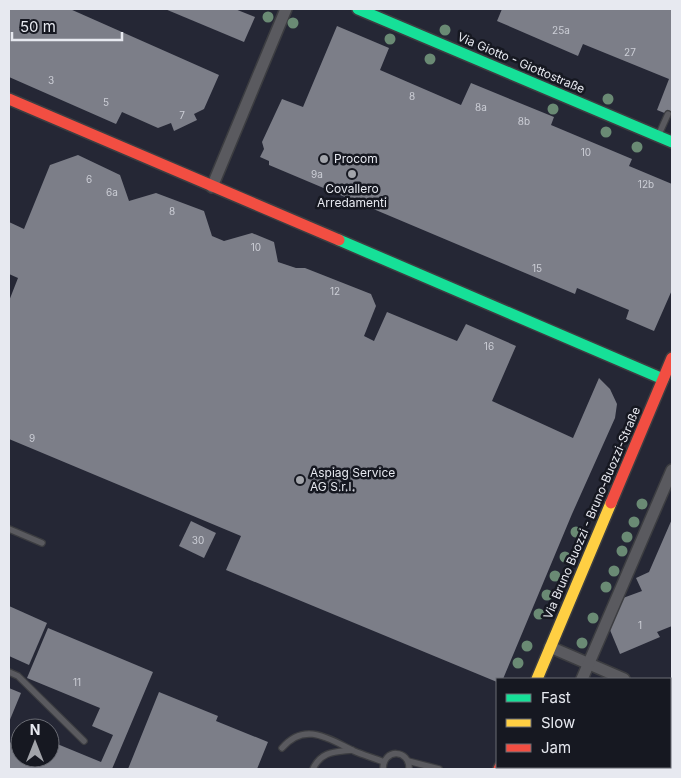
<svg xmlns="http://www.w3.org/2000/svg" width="681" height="778" viewBox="0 0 681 778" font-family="Inter,sans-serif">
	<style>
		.built { fill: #252735; fill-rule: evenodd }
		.building { fill: #7c7e88 }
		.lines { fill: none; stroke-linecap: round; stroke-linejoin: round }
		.lane-casing { stroke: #3c3d41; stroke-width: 8 }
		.street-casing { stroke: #3c3d41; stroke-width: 14 }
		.fast-casing { stroke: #3c3d41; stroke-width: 14 }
		.slow-casing { stroke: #3c3d41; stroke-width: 14 }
		.jam-casing { stroke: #3c3d41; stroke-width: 14 }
		.lane { stroke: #5a5a5f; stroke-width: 5.5 }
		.street { stroke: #5a5a5f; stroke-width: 11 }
		.fast { stroke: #16e098; stroke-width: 11 }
		.slow { stroke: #ffcf43; stroke-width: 11 }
		.jam { stroke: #f24e42; stroke-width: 11 }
		.tree { fill: #6a8a74 }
		.poi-dot { fill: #a2a4aa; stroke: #161821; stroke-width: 2 }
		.labels { text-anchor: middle; stroke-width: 5; stroke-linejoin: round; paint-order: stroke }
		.number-label { font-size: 10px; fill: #ccced6 }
		.street-label { font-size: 12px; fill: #e7e9f0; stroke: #161821 }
		.poi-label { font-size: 12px; fill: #e7e9f0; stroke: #161821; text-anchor: start }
	</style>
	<rect width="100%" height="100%" fill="#222328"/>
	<!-- built -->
	<path class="built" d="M9,9H672V769H9ZM497,679H670V767H497ZM20,728H50V758H20Z"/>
	<!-- building -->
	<g class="building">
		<polygon points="9,9 70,9 219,75 204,109 194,114 197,120 174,131 171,123 158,128 122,112 116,124 9,77"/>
		<polygon points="165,9 235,9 255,17 244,42"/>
		<polygon points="502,9 672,9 672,116 657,110 669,79 583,44 578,56 497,21"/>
		<polygon points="337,26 389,48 380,70 461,105 471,83 554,117 551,125 632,159 629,166 672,184 672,290 654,331 626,319 629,310 577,288 575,294 269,165 269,161 260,157 264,149 262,142 282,99 303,107"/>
		<polygon points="78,155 120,175 129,201 156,193 204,211 212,236 224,241 252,233 274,242 278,262 296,268 305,268 371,294 376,306 364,336 374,341 387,312 457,341 466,324 516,346 492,401 573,438 599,378 610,389 617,404 615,418 572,514 503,679 497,679 497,682 226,570 241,536 9,439 9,301 18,278 9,274 9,222 24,229 50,165"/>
		<polygon points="672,519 672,626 657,632 660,637 620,654 610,630 623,598 642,591 636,578 649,572"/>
		<polygon points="191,521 216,533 204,558 179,546"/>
		<polygon points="9,606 47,623 29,665 9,656"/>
		<polygon points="48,628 153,672 112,769 9,769 9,742 20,746 20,758 50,758 50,741 101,762 113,735 92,726 100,708 27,678"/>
		<polygon points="9,688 21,693 9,722"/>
		<polygon points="159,692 218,716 216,721 268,742 257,769 128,769"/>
		<polygon points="670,764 672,765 672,769 555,769 556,767 670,767"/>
	</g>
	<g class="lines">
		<defs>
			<g id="lane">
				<polyline points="659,134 668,114"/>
				<polyline points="9,529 42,543"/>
				<polyline points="9,672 18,676 84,741"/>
				<polyline points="670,737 672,738"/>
				<path d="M282,748C305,721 329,739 354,751C363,755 374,758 384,762"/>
				<polyline points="408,761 439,769"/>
				<path d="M313,769C321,751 335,752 352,750"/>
				<path d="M383,769C383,748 410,749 409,769"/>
			</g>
			<g id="street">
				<polyline points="212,187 286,9"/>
				<polyline points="550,647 624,679"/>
				<polyline points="582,679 672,470"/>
				<polyline points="670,698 672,699"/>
				<polyline points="544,769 545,767"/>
			</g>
			<g id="fast">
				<polyline points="358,9 672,142"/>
				<polyline points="339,240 663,379"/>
			</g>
			<polyline id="slow" points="537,679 611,503"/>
			<g id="jam">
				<polyline points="9,99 339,240"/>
				<polyline points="611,503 672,358"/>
				<polyline points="499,769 500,767"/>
			</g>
		</defs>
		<!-- lane casing -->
		<use href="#lane" class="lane-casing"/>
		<!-- street casing -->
		<use href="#street" class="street-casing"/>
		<!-- fast casing -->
		<use href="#fast" class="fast-casing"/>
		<!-- slow casing -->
		<use href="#slow" class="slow-casing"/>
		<!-- jam casing -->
		<use href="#jam" class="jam-casing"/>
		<!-- lane -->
		<use href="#lane" class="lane"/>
		<!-- street -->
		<use href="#street" class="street"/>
		<!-- fast -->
		<use href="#fast" class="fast"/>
		<!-- slow -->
		<use href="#slow" class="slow"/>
		<!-- jam -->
		<use href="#jam" class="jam"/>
	</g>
	<!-- trees -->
	<g class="tree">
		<circle cx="268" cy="17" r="5.5"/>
		<circle cx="293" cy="23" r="5.5"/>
		<circle cx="445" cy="30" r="5.5"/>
		<circle cx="390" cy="39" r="5.5"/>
		<circle cx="430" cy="59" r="5.5"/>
		<circle cx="608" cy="99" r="5.5"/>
		<circle cx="553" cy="109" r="5.5"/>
		<circle cx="606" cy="132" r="5.5"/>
		<circle cx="637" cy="147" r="5.5"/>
		<circle cx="642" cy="504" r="5.5"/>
		<circle cx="634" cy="522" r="5.5"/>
		<circle cx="576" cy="532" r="5.5"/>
		<circle cx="627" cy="537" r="5.5"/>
		<circle cx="622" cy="551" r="5.5"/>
		<circle cx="565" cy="557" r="5.5"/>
		<circle cx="614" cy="571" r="5.5"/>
		<circle cx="555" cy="576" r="5.5"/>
		<circle cx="606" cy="587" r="5.5"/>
		<circle cx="547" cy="595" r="5.5"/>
		<circle cx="539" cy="614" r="5.5"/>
		<circle cx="593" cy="618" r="5.5"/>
		<circle cx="582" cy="643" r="5.5"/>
		<circle cx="527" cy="646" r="5.5"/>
		<circle cx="518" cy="663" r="5.5"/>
	</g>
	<!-- markers -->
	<g class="poi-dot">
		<circle cx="324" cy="159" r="5"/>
		<circle cx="352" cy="174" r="5"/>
		<circle cx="300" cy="480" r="5"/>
	</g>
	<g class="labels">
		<!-- number labels -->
		<g class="number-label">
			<text x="561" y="34">25a</text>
			<text x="630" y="56">27</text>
			<text x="51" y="84">3</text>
			<text x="412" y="100">8</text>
			<text x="106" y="106">5</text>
			<text x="481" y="111">8a</text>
			<text x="182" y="119">7</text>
			<text x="524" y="125">8b</text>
			<text x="586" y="156">10</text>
			<text x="317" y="178">9a</text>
			<text x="89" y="183">6</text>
			<text x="646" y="188">12b</text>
			<text x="112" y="196">6a</text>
			<text x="172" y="215">8</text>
			<text x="256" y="251">10</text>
			<text x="537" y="272">15</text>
			<text x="335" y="295">12</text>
			<text x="489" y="350">16</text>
			<text x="32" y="442">9</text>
			<text x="198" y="544">30</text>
			<text x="640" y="629">1</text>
			<text x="77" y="686">11</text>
		</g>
		<!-- street labels -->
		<g class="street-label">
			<text transform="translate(521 63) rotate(23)" y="4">Via Giotto - Giottostraße</text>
			<text transform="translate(592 513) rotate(-67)" y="4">Via Bruno Buozzi - Bruno-Buozzi-Straße</text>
		</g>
		<!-- poi labels -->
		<g class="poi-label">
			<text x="334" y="163">Procom</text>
			<text x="352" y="193" text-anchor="middle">Covallero<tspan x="352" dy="14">Arredamenti</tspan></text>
			<text x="310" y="477">Aspiag Service<tspan x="310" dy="14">AG S.r.l.</tspan></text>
		</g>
	</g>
	<!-- border -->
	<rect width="681" height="778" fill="none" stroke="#e7e9f0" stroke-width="20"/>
	<!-- legend -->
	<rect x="496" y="678" width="175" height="90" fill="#161821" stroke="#6a6c74"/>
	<rect x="506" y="694" width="25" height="8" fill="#16e098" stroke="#6a6c74"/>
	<text x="541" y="703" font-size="15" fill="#e7e9f0">Fast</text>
	<rect x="506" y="719" width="25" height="8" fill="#ffcf43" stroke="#6a6c74"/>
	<text x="541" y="728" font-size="15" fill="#e7e9f0">Slow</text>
	<rect x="506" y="744" width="25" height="8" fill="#f24e42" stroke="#6a6c74"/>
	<text x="541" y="753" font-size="15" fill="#e7e9f0">Jam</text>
	<!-- north arrow -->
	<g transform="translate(35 743)"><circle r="24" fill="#161821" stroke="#6a6c74"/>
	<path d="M0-4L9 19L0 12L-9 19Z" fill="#a2a4aa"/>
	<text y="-8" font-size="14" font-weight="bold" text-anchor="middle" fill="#e7e9f0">N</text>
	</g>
	<!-- scale -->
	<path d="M12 32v8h110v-8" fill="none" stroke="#e7e9f0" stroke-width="2.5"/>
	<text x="20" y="32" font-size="15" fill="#e7e9f0" stroke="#161821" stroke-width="4" paint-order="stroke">50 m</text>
</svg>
